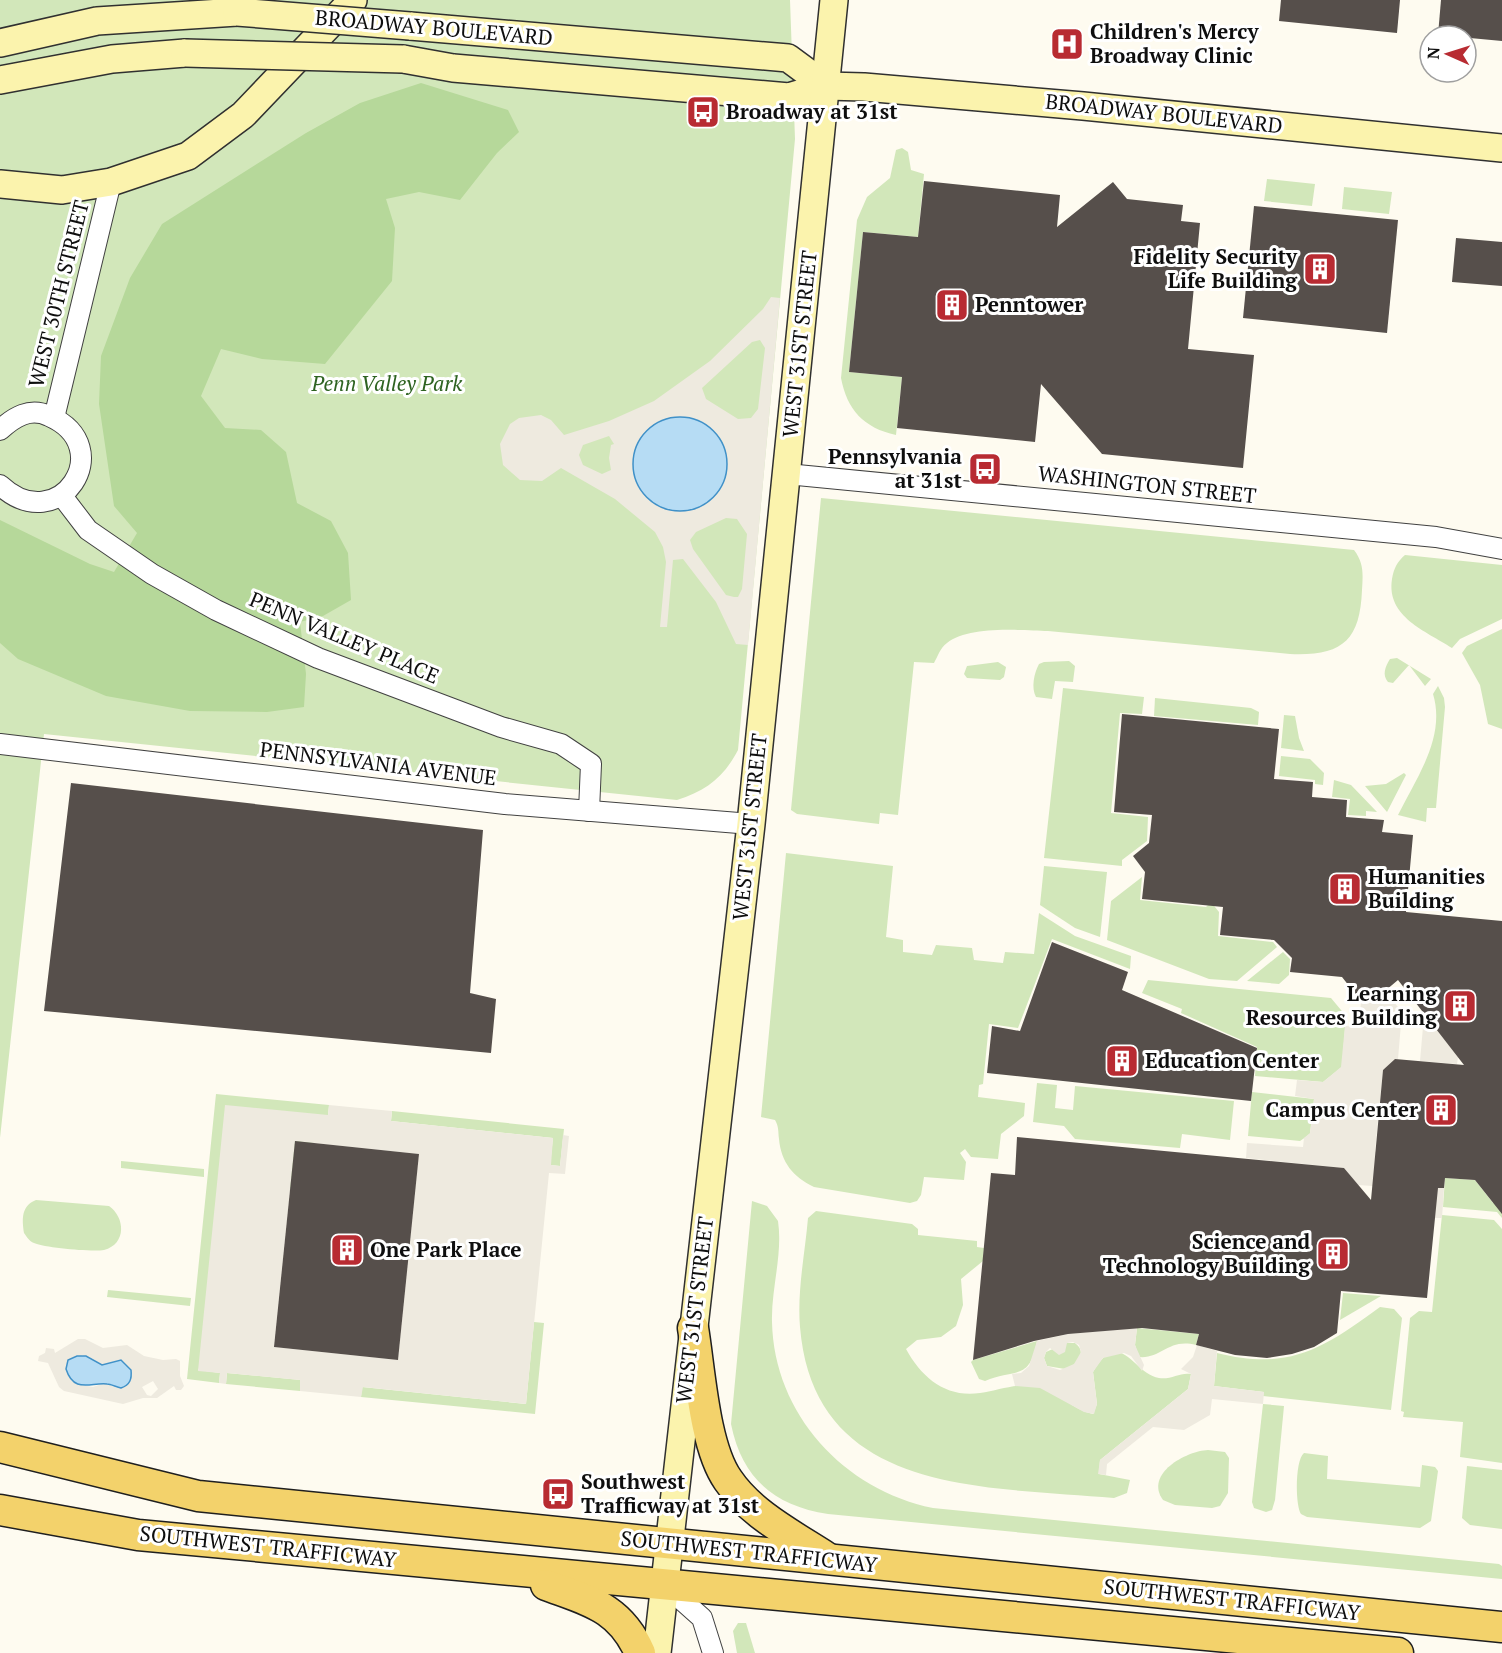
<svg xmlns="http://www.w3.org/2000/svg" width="1502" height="1653" viewBox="0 0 1502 1653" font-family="'PT Serif',serif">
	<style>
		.green { fill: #d2e7ba }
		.forest { fill: #b6d89a }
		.plaza { fill: #eeeadf; fill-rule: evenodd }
		.water { fill: #b6dcf4; stroke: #4091c8; stroke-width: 1.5 }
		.building { fill: #564f4b }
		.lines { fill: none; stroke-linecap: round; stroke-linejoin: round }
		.street-casing { stroke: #414141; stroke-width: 22 }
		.secondary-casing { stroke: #303030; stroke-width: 30 }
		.primary-casing { stroke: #1f1f1f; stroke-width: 33 }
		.street { stroke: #fff; stroke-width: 20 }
		.secondary { stroke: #fbf3ad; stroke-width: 27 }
		.primary { stroke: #f3d26b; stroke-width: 30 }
		.secondary-bridge-casing { stroke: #303030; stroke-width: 30; stroke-linecap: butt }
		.secondary-bridge { stroke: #fbf3ad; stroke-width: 27 }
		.labels { text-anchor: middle; stroke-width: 6; stroke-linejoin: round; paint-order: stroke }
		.street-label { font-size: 21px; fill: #0e0e0e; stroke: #fff }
		.poi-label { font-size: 21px; font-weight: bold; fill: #0e0e0e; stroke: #fff; text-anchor: start }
		.park-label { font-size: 21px; font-style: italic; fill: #2e6321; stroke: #fff }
	</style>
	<rect width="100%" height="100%" fill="#fefbf0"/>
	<!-- green -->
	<g class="green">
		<path d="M0,0H790L795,139L738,750C724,777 706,791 677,800L44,734L0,1138Z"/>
		<path d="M902,148L908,152L911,170L924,174L918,237L863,232L849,372L902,377L896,435C864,428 847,410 841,378L857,220L867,197L890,178L896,150Z"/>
		<polygon points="1267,179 1315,184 1312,206 1264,201"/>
		<polygon points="1344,187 1392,192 1389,214 1342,209"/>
		<path d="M821,498L1354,550C1364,563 1363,574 1362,590C1360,642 1341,656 1290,654L1048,631C1022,630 968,626 947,643C940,648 938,656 934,663L914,662L898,815L880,813L879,824L797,814L791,810Z"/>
		<path d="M1405,555L1502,565V619L1460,639L1452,648C1426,631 1386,617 1392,579C1394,568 1397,562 1405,555Z"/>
		<polygon points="1502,629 1502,729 1488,724 1480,685 1462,653 1467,646"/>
		<path d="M1397,658L1431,679L1425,686L1409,665L1393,683L1388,682C1382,675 1385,667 1390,659Z"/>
		<path d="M1069,661L1075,666L1073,682L1055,681L1052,699L1036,697C1031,688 1034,673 1039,664L1044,662Z"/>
		<polygon points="998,662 1006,667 1004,677 1000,680 967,678 964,674 967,666"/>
		<path d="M1438,686L1444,698L1445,707L1436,808H1427L1426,822L1398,815C1417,777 1446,737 1433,694Z"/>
		<polygon points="1063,688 1144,697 1142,714 1120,713 1111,813 1148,817 1147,841 1122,860 1122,866 1044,858"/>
		<polygon points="1155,698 1251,708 1259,712 1258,725 1154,716"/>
		<polygon points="1284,715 1295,716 1299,738 1304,751 1281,748"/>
		<polygon points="1281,756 1310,759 1324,773 1323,785 1315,784 1315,780 1279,776"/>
		<polygon points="1404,773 1406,775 1387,812 1365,786 1386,784"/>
		<polygon points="1334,780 1351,785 1377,812 1366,811 1366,816 1348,815 1350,799 1332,797"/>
		<path d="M786,853L893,866L886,937L903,940V952L932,955L936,945L972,948L974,960L1003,963L1005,952L1034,954L1039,913L1075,936L1131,956L1130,969L1052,939L1018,1028L989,1024L983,1084L979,1085L978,1097L1025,1103L1024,1116L1001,1134L998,1159L971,1157L965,1149L960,1153L966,1162L964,1180L924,1177L921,1195L917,1201L910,1203L814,1187C793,1177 781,1162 779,1139C778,1131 779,1127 775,1120L761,1117Z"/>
		<polygon points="1044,866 1107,872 1100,937 1075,928 1040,905"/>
		<polygon points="1142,877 1140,900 1206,907 1211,902 1219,912 1218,936 1273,942 1277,947 1237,981 1209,979 1107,940 1111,901"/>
		<polygon points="1283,952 1290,959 1289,975 1279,984 1247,981"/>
		<polygon points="1148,980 1331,998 1346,1016 1342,1067 1323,1082 1255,1076 1257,1047 1181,1013 1182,1009 1142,993"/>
		<polygon points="1037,1083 1057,1085 1055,1108 1073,1110 1075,1086 1234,1101 1230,1140 1182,1134 1180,1148 1075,1139 1064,1126 1033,1122"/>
		<polygon points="1252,1092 1314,1099 1310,1134 1300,1141 1248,1136"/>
		<polygon points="216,1094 329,1105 328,1115 198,1370 220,1373 219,1383 187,1379"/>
		<polygon points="392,1111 564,1129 560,1166 550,1165 553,1138 391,1121"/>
		<polygon points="121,1161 204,1169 204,1177 121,1168"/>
		<polygon points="1445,1178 1475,1180 1493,1203 1502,1203 1502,1218 1497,1212 1443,1207"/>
		<path d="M36,1200L109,1206C125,1217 127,1244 104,1250C92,1252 46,1248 34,1243C29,1241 27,1237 24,1233C22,1219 21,1206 36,1200Z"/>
		<path d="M752,1201L767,1206L778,1221C783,1254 771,1289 772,1322C774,1414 844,1490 933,1508L1499,1564L1502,1566V1579L828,1514C775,1506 742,1479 731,1424Z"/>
		<path d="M816,1211L912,1224L918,1229V1235L977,1241V1247L984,1248L983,1261L961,1279L963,1305L956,1326L941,1337L917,1340L906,1349C922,1378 946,1398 980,1393C1001,1390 1018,1382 1040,1387C1060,1393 1073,1410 1093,1414L1097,1404L1093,1372C1120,1325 1133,1374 1159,1378C1171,1380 1180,1372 1191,1374L1188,1389L1100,1460L1099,1474L1130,1480L1127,1493L1114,1498C987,1486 814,1497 800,1327C797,1291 805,1253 808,1218Z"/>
		<polygon points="1442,1215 1494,1220 1502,1229 1502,1463 1460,1457 1463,1422 1403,1417 1404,1412 1401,1411 1410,1318 1419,1311 1432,1312"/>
		<polygon points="108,1290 191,1298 190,1306 107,1297"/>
		<polygon points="1343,1293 1381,1296 1340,1320"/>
		<path d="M1380,1307L1394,1309L1402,1318L1391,1410L1263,1396L1264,1392L1214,1386L1217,1353C1289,1371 1323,1349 1380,1307Z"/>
		<polygon points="534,1322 544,1323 535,1414 361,1397 362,1387 526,1404"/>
		<path d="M1137,1328L1199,1334L1196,1345C1168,1338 1162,1359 1139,1357L1135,1345Z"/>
		<path d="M1037,1341C1030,1382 1014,1368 985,1381L979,1379L971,1362L973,1360Z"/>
		<path d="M1066,1343H1075C1088,1353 1077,1365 1065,1369L1047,1366L1044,1358L1046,1352Z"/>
		<polygon points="227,1373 301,1380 300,1391 226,1384"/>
		<polygon points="1263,1404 1284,1406 1275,1500 1272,1510 1266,1512 1254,1508 1252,1502"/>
		<path d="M1208,1450L1225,1452L1229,1458L1228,1493L1220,1506L1212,1508L1175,1505L1163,1500C1144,1474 1186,1451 1208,1450Z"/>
		<path d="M1304,1453L1328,1456L1327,1479L1420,1487L1422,1465L1435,1467L1438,1471L1431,1521L1420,1528L1307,1517L1301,1514C1295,1505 1295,1460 1304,1453Z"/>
		<polygon points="1467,1466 1502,1470 1502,1529 1470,1525 1462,1518"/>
		<polygon points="738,1623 746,1623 755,1653 737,1653 733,1631"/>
	</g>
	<!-- forest -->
	<polygon class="forest" points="421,83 508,110 519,132 497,153 460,200 419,192 386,199 395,228 392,281 325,364 262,359 221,349 201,396 225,428 261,430 286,452 297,503 331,521 348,553 351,600 323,616 300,622 306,674 304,707 267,712 190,711 106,696 18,659 0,643 0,520 90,564 114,572 137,533 114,506 99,404 101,356 130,278 162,224 306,133 360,103"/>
	<!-- plaza -->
	<g class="plaza">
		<path d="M771,297L780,298L748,645L736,644L716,602L683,559L673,560L667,627H660L666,562L663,547L655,532L615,499L561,468L542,481L520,480L503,465L500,444L510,424L519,418L541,415L551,420L564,435L609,421L654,401L710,361L763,309ZM760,340L765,348L758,409L751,418L738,419L706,399L702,388L752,342ZM712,429L722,441L726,455L702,506L687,511L672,510L657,505L644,495ZM609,436L614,444L611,445L609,458L611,470L602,474L583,465L579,455L583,445ZM726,518L737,519L747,534L742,589L738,597H734L726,595L693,549L690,540L696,532Z"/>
		<polygon points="1385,991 1402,1012 1398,1059 1383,1070 1375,1151 1401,1188 1358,1185 1344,1168 1246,1158 1247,1143 1303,1147 1304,1138 1310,1133 1314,1099 1295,1096 1297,1080 1323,1082 1341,1067 1345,1026 1359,1027 1361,1001 1373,1001"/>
		<polygon points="1423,1027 1435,1028 1453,1050 1459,1051 1457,1064 1420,1061"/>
		<path d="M225,1105L328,1115L329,1105L360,1108L392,1111L391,1121L553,1138L551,1165L560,1166L563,1135L569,1136L565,1174L549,1173L526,1404L363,1387L361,1397L300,1391V1380L227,1373L226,1384L219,1383L220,1373L198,1371ZM295,1141L419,1154L398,1360L274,1347Z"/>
		<polygon points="1434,1187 1444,1188 1442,1218 1435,1218"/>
		<path d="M1137,1328L1135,1345L1144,1365L1142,1371L1131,1356L1124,1353L1103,1358L1093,1372L1097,1404L1094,1414L1084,1412L1040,1388L1015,1386L1012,1374L1021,1373L1029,1366L1037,1341L1068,1334ZM1073,1342L1079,1345L1081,1352L1074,1364L1060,1370L1047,1366L1044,1358L1046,1352L1050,1348L1059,1355L1065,1352L1067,1343Z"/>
		<path d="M78,1339H85L103,1348L127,1345L144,1356L163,1360L176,1359L180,1361V1376L184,1386L181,1390H176L174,1386L157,1398H143L123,1404L64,1391L59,1387L48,1363L38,1361L39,1356L45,1353L46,1348L54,1349L55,1353ZM82,1355L102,1365L120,1360L131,1370L117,1388L105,1383L93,1387L81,1385L71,1378ZM153,1381L158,1389L151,1396L147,1395L142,1387Z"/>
		<polygon points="1197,1345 1217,1351 1214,1386 1264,1392 1263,1404 1212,1399 1210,1415 1184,1430 1153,1427 1107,1464 1106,1475 1098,1474 1100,1460 1188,1389 1191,1374 1181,1369 1193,1357"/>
	</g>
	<!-- water -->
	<g class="water">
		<circle cx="680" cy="464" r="47"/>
		<path d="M77,1356H86L102,1365L121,1360L131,1370C132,1379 130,1385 121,1388C116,1387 111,1384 107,1384C91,1382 74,1394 66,1369L68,1360Z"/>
	</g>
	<!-- building -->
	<g class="building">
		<polygon points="1281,0 1400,0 1397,33 1279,21"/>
		<polygon points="1441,0 1502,0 1502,41 1438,35"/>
		<polygon points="924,181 1060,195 1057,227 1113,182 1127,199 1183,205 1181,221 1200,223 1188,349 1254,355 1243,468 1102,454 1041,384 1035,442 897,428 902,377 849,372 863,232 918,237"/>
		<polygon points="1254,206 1398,220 1387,333 1243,318"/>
		<polygon points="1456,238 1502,242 1502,286 1452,282"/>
		<polygon points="1122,714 1279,729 1274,779 1313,782 1312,797 1347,800 1346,817 1384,820 1382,832 1413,835 1406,912 1502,921 1502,1214 1475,1180 1445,1178 1444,1188 1438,1188 1427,1298 1341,1291 1337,1333 1314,1347 1292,1354 1267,1358 1235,1355 1196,1345 1199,1334 1142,1328 1068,1334 1034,1341 973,1360 991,1173 1015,1175 1017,1137 1344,1168 1371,1200 1383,1070 1395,1059 1464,1065 1398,980 1373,1001 1361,1001 1342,977 1290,972 1292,958 1274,940 1220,935 1223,907 1142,899 1145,872 1133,856 1149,843 1152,815 1114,812"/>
		<polygon points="71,783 483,830 470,993 496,999 491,1053 44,1011"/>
		<polygon points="1052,942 1128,972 1122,990 1257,1048 1251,1101 987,1073 992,1026 1020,1031"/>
		<polygon points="295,1141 419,1154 398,1360 274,1347"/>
	</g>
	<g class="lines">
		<defs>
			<g id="street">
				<polyline points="54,418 111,182"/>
				<path d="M0,430C14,417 30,407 49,416C120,447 59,540 0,485"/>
				<polyline points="787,474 1436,537 1502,549"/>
				<polyline points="62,496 88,530 152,574 216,610 318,658 501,727 561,744 591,764 589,811"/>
				<polyline points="0,744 505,804 751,824"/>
				<polyline points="665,1585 702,1618 713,1653"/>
			</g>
			<g id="secondary">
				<polyline points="410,26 788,58 826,86"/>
				<polyline points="0,43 97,21 237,12"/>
				<polyline points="403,59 453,68 789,97 826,86 864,87 1083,106 1502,148"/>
				<polyline points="0,80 112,59 185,53"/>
				<polyline points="0,184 62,190 111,182 188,156 243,115 353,0"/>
				<polyline points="657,1653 751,824 834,0"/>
			</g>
			<g id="primary">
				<path d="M693,1328C700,1370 704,1446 728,1480C751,1514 792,1535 826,1557"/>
				<polyline points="0,1447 198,1496 1502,1627"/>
				<polyline points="0,1510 138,1535 1398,1653"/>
				<path d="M546,1585C589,1601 620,1607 640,1653"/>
			</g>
		</defs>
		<!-- street casing -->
		<use href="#street" class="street-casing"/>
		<!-- secondary casing -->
		<use href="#secondary" class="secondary-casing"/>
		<!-- primary casing -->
		<use href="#primary" class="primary-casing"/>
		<!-- street -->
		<use href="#street" class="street"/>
		<!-- secondary -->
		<use href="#secondary" class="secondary"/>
		<!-- primary -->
		<use href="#primary" class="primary"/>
		<defs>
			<g id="secondary-bridge">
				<polyline points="237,12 410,26"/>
				<polyline points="185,53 403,59"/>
			</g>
		</defs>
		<!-- secondary-bridge casing -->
		<use href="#secondary-bridge" class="secondary-bridge-casing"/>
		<!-- secondary-bridge -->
		<use href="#secondary-bridge" class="secondary-bridge"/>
	</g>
	<!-- icons -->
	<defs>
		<symbol id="hospital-square" viewBox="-11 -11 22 22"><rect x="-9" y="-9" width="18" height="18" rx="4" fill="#b82b32" stroke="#fff"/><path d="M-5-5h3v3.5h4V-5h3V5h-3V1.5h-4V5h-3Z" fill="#fff"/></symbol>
		<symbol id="bus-square" viewBox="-11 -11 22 22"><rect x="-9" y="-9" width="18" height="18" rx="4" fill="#b82b32" stroke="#fff"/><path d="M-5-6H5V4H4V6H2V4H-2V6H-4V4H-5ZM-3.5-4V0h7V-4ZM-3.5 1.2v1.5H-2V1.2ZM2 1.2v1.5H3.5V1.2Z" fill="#fff"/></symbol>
		<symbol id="building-square" viewBox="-11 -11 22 22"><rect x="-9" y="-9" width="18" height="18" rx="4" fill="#b82b32" stroke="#fff"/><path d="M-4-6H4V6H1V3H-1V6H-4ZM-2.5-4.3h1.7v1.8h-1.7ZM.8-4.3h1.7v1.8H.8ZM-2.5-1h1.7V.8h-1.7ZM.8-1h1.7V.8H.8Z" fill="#fff"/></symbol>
	</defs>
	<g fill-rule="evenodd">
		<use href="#hospital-square" x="1048" y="25" width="38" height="38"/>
		<use href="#bus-square" x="684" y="93" width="38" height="38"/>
		<use href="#building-square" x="1301" y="250" width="38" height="38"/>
		<use href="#building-square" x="933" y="286" width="38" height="38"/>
		<use href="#bus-square" x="966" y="450" width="38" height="38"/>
		<use href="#building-square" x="1326" y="870" width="38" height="38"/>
		<use href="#building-square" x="1441" y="987" width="38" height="38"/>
		<use href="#building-square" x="1103" y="1042" width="38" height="38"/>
		<use href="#building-square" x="1422" y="1091" width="38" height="38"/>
		<use href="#building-square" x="328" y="1231" width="38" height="38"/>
		<use href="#building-square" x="1314" y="1235" width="38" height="38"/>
		<use href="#bus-square" x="539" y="1475" width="38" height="38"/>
	</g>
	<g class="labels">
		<!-- street labels -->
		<g class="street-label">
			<text transform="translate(434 28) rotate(5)" y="7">BROADWAY BOULEVARD</text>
			<text transform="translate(1164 114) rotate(6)" y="7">BROADWAY BOULEVARD</text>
			<text transform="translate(59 294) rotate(-76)" y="7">WEST 30TH STREET</text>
			<text transform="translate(800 344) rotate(-84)" y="7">WEST 31ST STREET</text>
			<text transform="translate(1147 485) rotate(6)" y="7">WASHINGTON STREET</text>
			<text transform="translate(344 638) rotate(23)" y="7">PENN VALLEY PLACE</text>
			<text transform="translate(378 764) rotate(7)" y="7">PENNSYLVANIA AVENUE</text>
			<text transform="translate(750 827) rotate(-84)" y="7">WEST 31ST STREET</text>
			<text transform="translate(695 1310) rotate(-83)" y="7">WEST 31ST STREET</text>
			<text transform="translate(268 1547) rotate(6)" y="7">SOUTHWEST TRAFFICWAY</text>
			<text transform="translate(749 1552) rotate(6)" y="7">SOUTHWEST TRAFFICWAY</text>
			<text transform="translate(1232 1600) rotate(6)" y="7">SOUTHWEST TRAFFICWAY</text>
		</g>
		<!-- poi labels -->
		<g class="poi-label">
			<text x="1090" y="39">Children's Mercy<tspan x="1090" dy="24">Broadway Clinic</tspan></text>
			<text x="726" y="119">Broadway at 31st</text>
			<text x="1297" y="264" text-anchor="end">Fidelity Security<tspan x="1297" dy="24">Life Building</tspan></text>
			<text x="975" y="312">Penntower</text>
			<text x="962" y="464" text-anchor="end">Pennsylvania<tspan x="962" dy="24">at 31st</tspan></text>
			<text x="1368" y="884">Humanities<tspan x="1368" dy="24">Building</tspan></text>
			<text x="1437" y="1001" text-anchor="end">Learning<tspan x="1437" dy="24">Resources Building</tspan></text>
			<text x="1145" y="1068">Education Center</text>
			<text x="1418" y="1117" text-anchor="end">Campus Center</text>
			<text x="1310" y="1249" text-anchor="end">Science and<tspan x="1310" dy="24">Technology Building</tspan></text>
			<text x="370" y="1257">One Park Place</text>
			<text x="581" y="1489">Southwest<tspan x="581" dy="24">Trafficway at 31st</tspan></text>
		</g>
		<!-- park labels -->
		<g class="park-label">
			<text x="387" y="391">Penn Valley Park</text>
		</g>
	</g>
	<!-- north arrow -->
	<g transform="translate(1448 54) rotate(273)"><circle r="28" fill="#ffffff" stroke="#9f9f9f" stroke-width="1.5"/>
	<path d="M0-4.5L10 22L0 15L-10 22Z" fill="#b82b32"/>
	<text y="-9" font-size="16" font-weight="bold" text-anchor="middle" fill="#0e0e0e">N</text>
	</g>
</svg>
